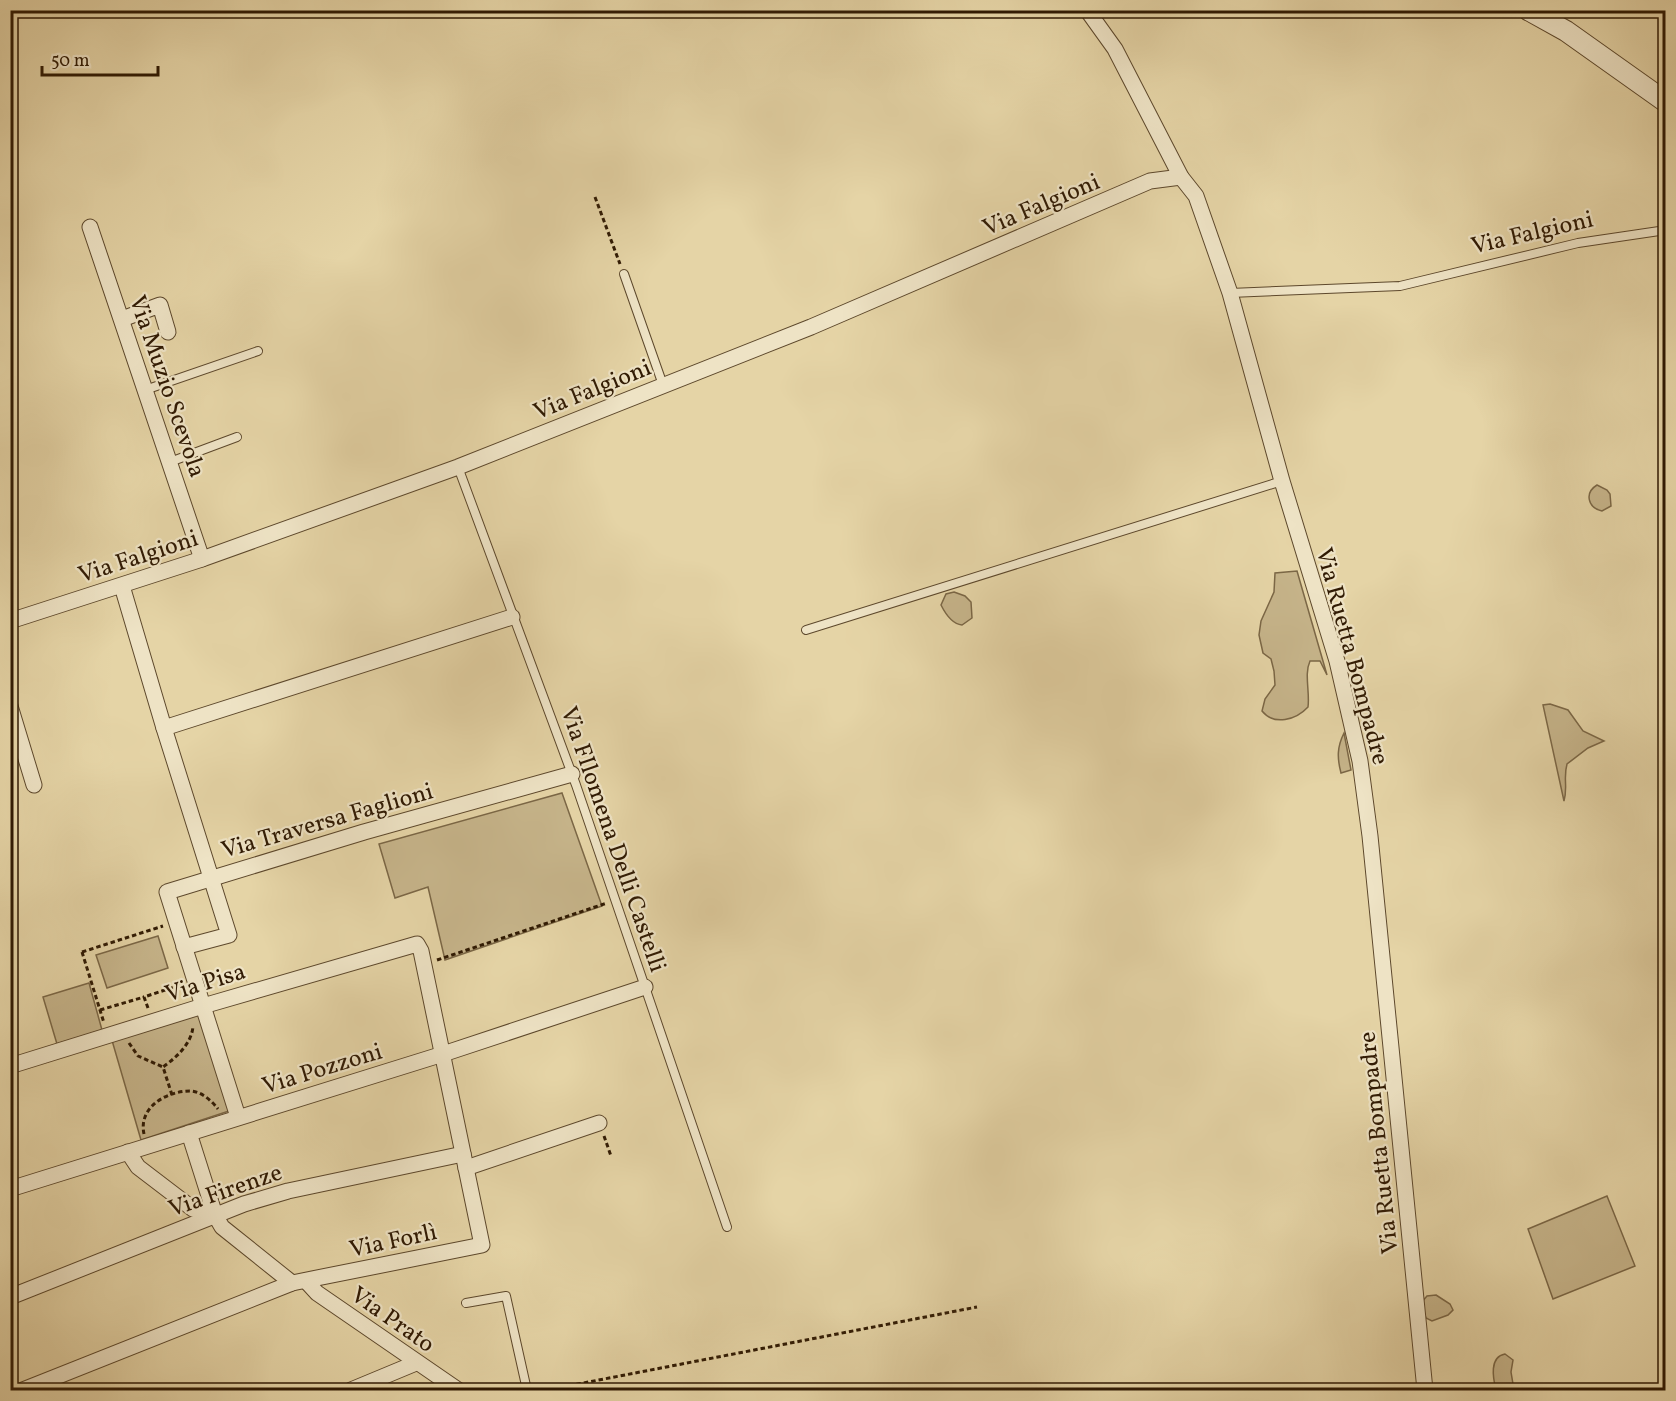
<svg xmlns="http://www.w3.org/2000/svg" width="1676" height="1401" viewBox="0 0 1676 1401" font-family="Vollkorn,serif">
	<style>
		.green { fill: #c6b48a; stroke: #7b6746; stroke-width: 1.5 }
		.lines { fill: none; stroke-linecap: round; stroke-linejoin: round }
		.service-casing { stroke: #5d482c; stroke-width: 10 }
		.minor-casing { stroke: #5d482c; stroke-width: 17 }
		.tertiary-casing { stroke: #5d482c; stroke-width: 22 }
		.path { stroke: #301a03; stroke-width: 3; stroke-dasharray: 4.5 3; stroke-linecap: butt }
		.service { stroke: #eee3c5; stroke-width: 8 }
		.minor { stroke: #eee3c5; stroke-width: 15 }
		.tertiary { stroke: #eee3c5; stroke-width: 20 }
		.labels { text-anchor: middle; stroke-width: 4.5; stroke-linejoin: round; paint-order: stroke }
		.street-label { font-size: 24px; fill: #301a03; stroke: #eee3c5 }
	</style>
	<rect width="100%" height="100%" fill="#e5d4a6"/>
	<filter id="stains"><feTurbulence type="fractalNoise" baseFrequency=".00333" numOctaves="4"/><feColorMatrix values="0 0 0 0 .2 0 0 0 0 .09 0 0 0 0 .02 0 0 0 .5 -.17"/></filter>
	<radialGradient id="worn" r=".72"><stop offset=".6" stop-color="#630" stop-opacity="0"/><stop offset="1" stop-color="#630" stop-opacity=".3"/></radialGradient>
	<!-- green -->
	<g class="green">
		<path d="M1597,485L1607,490L1610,494L1611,506L1602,511C1588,508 1584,493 1597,485Z"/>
		<path d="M1297,571L1327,675L1320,661H1310C1304,674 1310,692 1308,707C1296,720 1274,726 1262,711L1265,699L1275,685L1274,671L1271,659L1263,653L1259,635L1261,621L1274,592L1275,573Z"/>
		<path d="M954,592L965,596L971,602L972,618L962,625C952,624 945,613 941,605L946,594Z"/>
		<path d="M1550,704L1568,710L1583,731L1604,741L1588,748L1567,764C1563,778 1568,787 1564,801L1543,705Z"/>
		<path d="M1344,733L1351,770L1341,773C1337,758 1337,747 1344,733Z"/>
		<polygon points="562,793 602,906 445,960 428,887 395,898 379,844"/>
		<polygon points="158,936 168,968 107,988 96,955"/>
		<polygon points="89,983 102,1030 57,1044 43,997"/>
		<polygon points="198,1009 232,1110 141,1140 111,1037"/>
		<polygon points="1607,1196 1635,1266 1553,1299 1528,1229"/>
		<polygon points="1436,1295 1450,1304 1453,1310 1448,1315 1432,1321 1426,1318 1421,1303 1427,1296"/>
		<path d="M1505,1354L1513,1360L1511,1372L1514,1390H1496C1493,1378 1489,1357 1505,1354Z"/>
	</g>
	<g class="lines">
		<defs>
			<g id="service">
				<polyline points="624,274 663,385"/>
				<polyline points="1230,293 1400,286 1578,243 1666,230"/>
				<polyline points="145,390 258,351"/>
				<polyline points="170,462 237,437"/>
				<polyline points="458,467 576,785 727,1227"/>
				<polyline points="806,630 1282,481"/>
				<polyline points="466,1303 506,1296 527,1390"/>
			</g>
			<g id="minor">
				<polyline points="1087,10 1115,49 1181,177 1196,196 1230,293 1282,481 1337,661 1360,761 1370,836 1425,1390"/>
				<polyline points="90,227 202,559"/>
				<polyline points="122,319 160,305 168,332"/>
				<polyline points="122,586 164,728 229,935 184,947"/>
				<polyline points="10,621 202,559 458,467 811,327 1150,181 1181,177"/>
				<polyline points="10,706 34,785"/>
				<polyline points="164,728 512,617"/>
				<polyline points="10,1066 203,1006 417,944 421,951 482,1245 292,1283 23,1390"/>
				<polyline points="238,1117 167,892 364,832 572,774"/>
				<polyline points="189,1133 215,1215 222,1227 292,1283"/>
				<polyline points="128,1152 138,1167 193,1209 215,1215"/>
				<polyline points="466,1168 599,1123"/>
				<polyline points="10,1189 443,1054 645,987"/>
				<polyline points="306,1281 317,1293 458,1390"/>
				<polyline points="10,1297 244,1204 288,1191 463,1154"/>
				<polyline points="351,1390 416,1363"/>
			</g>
			<polyline id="tertiary" points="1528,10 1566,31 1666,102"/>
		</defs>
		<!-- service casing -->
		<use href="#service" class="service-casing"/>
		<!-- minor casing -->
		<use href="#minor" class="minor-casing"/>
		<!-- tertiary casing -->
		<use href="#tertiary" class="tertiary-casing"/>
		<!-- path -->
		<g class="path">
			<polyline points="595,197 620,264"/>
			<polyline points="82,952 163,926"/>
			<polyline points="82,952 104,1023"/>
			<polyline points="437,960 607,903"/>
			<polyline points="148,1008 144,997 180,985"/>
			<polyline points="100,1010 144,997"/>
			<polyline points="129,1043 138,1056 163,1067"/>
			<path d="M172,1095L163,1067C177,1057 192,1043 193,1026"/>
			<path d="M144,1134C138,1107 167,1091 190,1091C201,1091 212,1101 218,1109"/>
			<polyline points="604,1136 611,1156"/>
			<polyline points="547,1390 977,1307"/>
		</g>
		<!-- service -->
		<use href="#service" class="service"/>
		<!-- minor -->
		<use href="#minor" class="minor"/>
		<!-- tertiary -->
		<use href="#tertiary" class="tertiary"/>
	</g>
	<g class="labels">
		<!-- street labels -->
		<g class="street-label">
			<text transform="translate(1041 204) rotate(-23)" y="8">Via Falgioni</text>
			<text transform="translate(1532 232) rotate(-13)" y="8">Via Falgioni</text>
			<text transform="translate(168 386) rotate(71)" y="8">Via Muzio Scevola</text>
			<text transform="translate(592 389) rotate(-22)" y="8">Via Falgioni</text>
			<text transform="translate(138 556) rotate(-18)" y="8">Via Falgioni</text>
			<text transform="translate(1353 656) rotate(75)" y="8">Via Ruetta Bompadre</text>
			<text transform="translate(327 820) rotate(-16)" y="8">Via Traversa Faglioni</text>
			<text transform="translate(614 839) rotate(71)" y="8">Via FIlomena Delli Castelli</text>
			<text transform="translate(205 982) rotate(-17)" y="8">Via Pisa</text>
			<text transform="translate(322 1068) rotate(-17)" y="8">Via Pozzoni</text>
			<text transform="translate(1378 1143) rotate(-96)" y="8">Via Ruetta Bompadre</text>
			<text transform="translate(225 1190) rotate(-19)" y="8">Via Firenze</text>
			<text transform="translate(393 1240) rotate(-12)" y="8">Via Forlì</text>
			<text transform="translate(393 1319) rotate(35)" y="8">Via Prato</text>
		</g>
	</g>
	<!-- margin -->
	<rect width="1676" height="1401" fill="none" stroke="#e5d4a6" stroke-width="36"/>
	<rect x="12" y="12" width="1652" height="1377" fill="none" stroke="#301a03" stroke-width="3"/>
	<rect x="18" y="18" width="1640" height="1365" fill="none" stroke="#301a03" stroke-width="1.5"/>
	<!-- scale -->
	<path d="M42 66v9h116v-9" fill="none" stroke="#301a03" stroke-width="3"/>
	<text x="51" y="66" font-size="18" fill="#301a03" stroke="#eee3c5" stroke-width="4.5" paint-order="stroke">50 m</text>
	<rect width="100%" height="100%" filter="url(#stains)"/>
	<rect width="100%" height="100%" fill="url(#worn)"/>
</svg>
